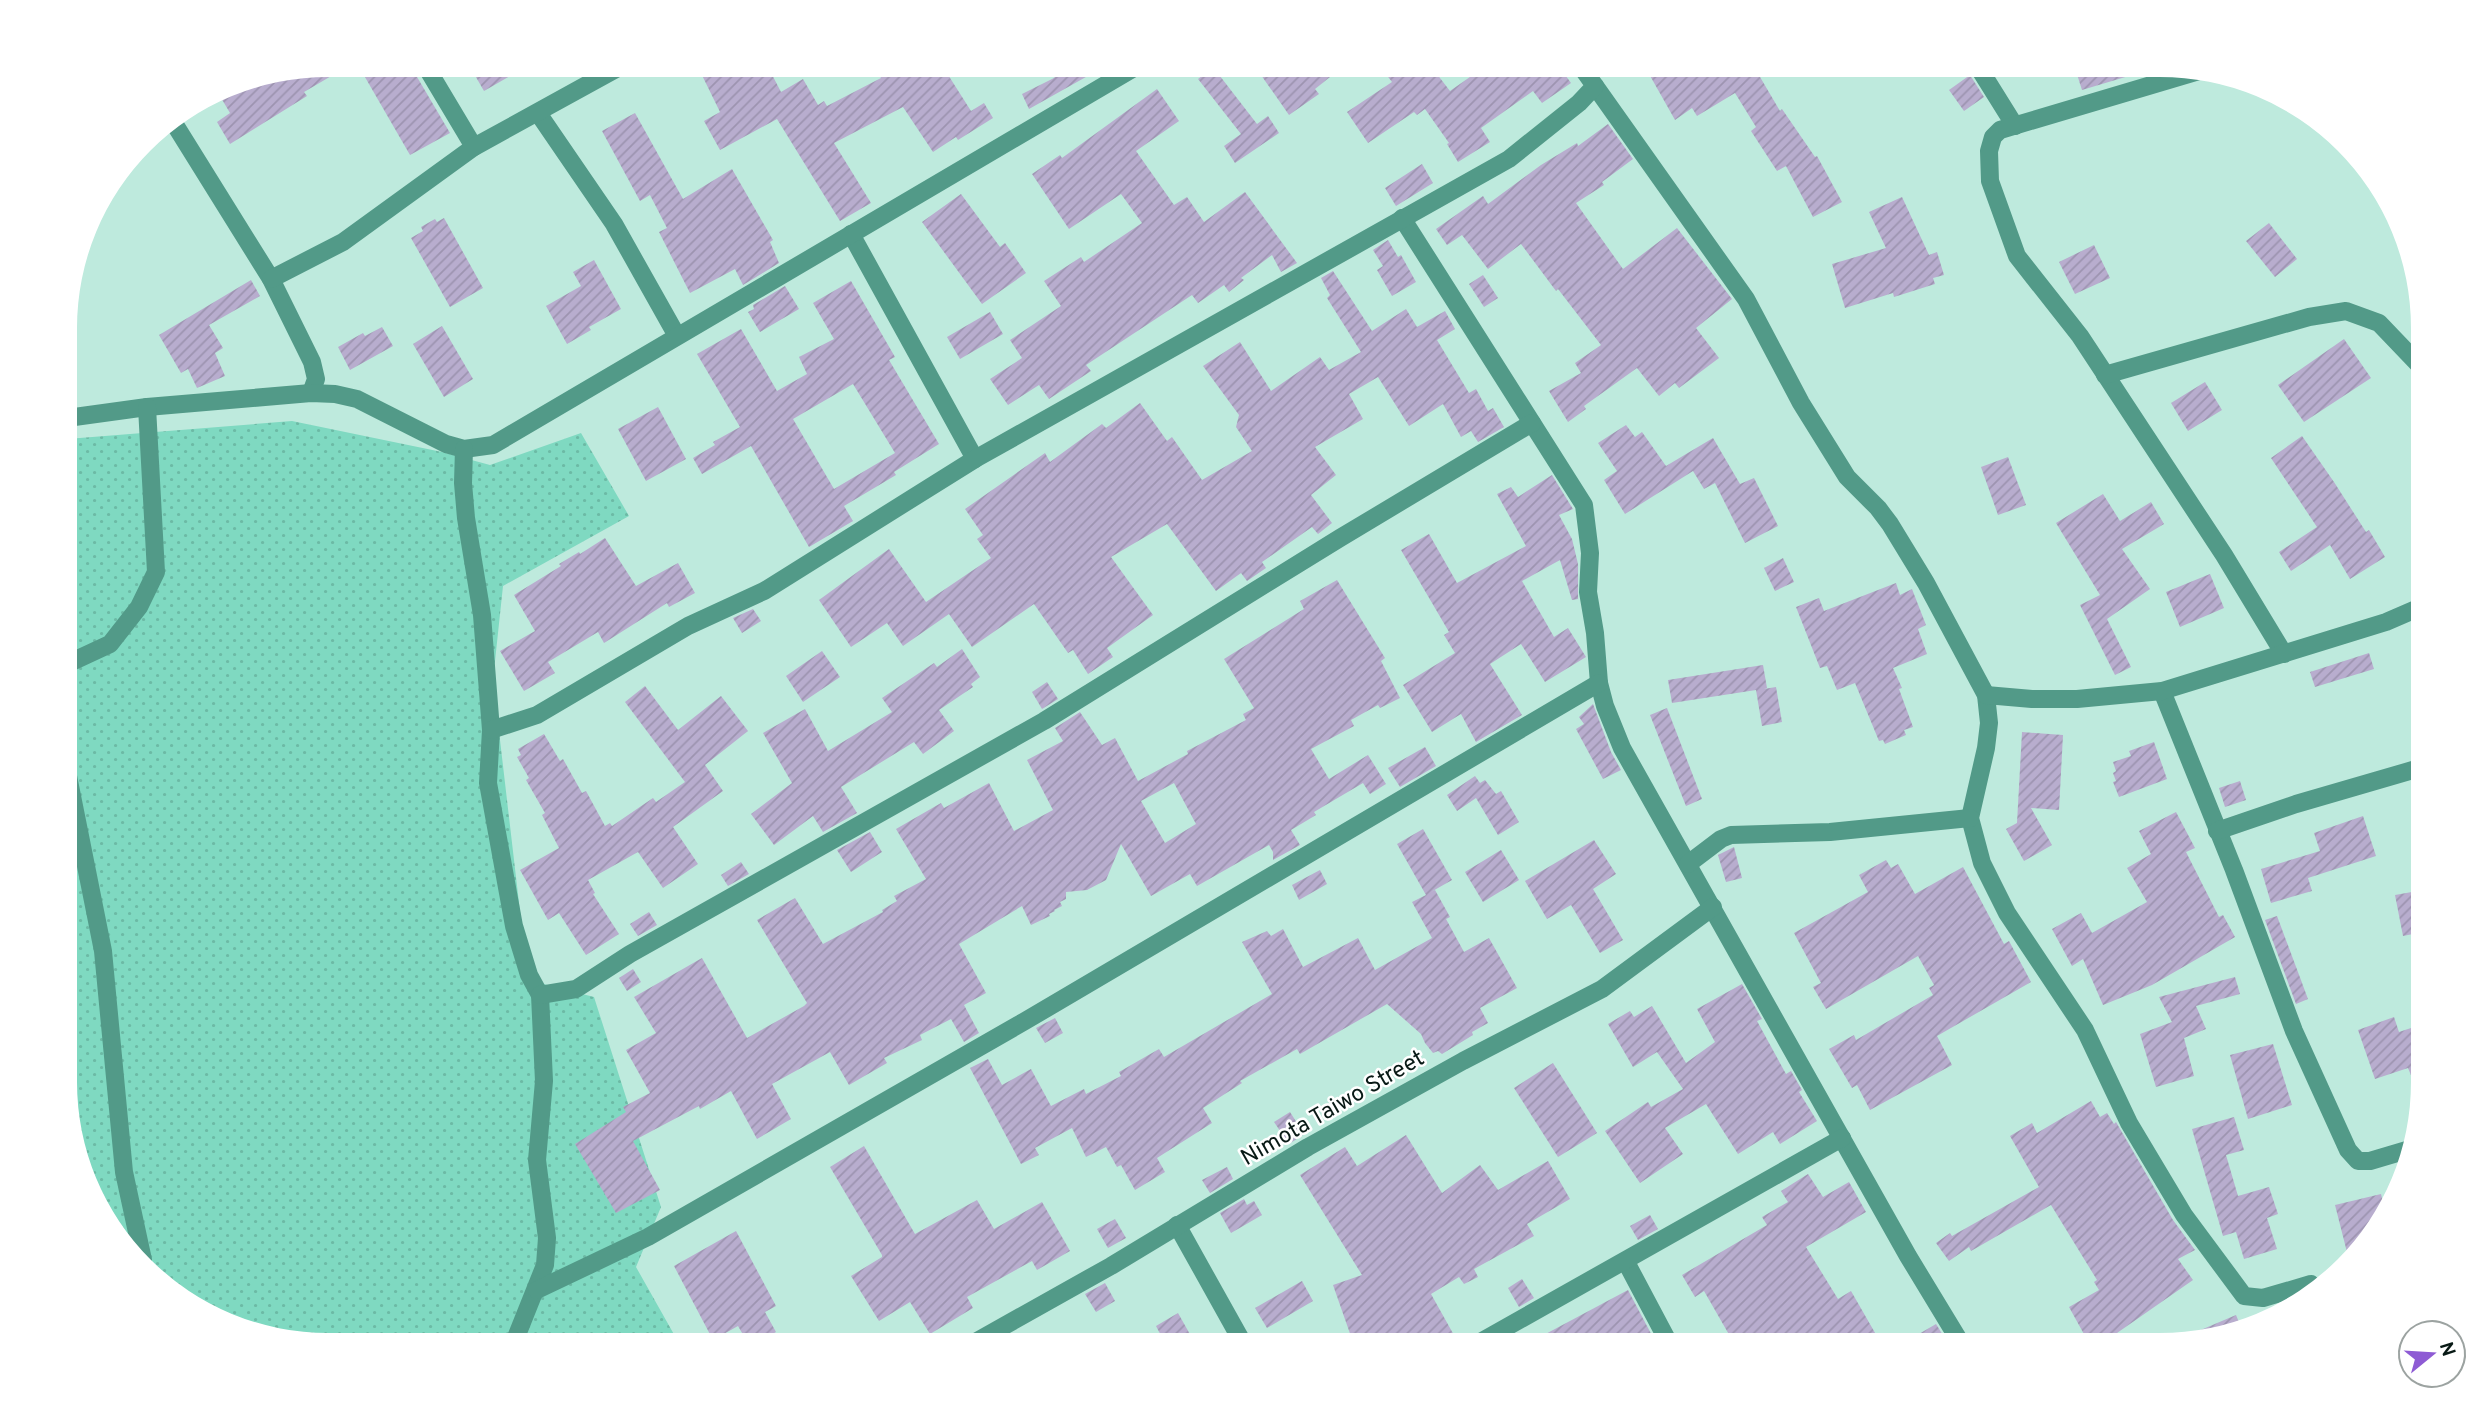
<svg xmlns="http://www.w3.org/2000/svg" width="2488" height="1410" viewBox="0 0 2488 1410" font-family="Overpass,sans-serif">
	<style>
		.grass { fill: url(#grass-dots) }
		.building { fill: url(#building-hatch); fill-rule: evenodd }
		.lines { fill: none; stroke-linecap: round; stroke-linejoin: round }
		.minor { stroke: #529a88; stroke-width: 18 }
		.labels { text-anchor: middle; stroke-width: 5; stroke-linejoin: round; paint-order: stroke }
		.street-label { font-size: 23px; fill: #081915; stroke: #fff }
	</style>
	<defs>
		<pattern id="grass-dots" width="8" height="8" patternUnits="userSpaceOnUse" patternTransform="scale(1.75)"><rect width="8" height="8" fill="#7fd9c1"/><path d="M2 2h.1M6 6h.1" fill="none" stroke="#6cbaa5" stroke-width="1.8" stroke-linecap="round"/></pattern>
		<pattern id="building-hatch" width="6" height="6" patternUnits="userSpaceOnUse" patternTransform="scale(1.75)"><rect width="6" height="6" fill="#b8adce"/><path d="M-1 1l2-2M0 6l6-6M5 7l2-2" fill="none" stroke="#9d94b0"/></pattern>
	</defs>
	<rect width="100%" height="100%" fill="#beeadd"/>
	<!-- grass -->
	<polygon class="grass" points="292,421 442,452 490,465 581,433 629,516 503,586 493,680 528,980 594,997 661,1207 636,1267 680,1345 328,1345 260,1336 197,1310 109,1228 67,1116 67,439"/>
	<!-- building -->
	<g class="building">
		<polygon points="328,65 350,65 304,92 307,96 230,144 217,122 230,113 217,91 228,85"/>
		<polygon points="358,65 410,65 450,133 410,155"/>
		<polygon points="469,65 529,65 484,91"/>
		<polygon points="697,65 767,65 781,92 803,79 818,105 824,101 827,106 881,78 874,65 933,65 938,75 945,70 971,111 984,103 993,118 958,140 956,137 933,152 903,107 834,143 871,203 840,221 777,119 720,150 704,121 720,112"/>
		<polygon points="1074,65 1076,68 1088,65 1093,73 1029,109 1022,94 1052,79"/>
		<polygon points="1254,65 1345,65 1315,89 1319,94 1289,115"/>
		<polygon points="1379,65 1430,65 1450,91 1487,65 1558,65 1571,83 1542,103 1533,91 1481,128 1490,142 1458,162 1447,144 1449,143 1425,109 1417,115 1414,112 1368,143 1347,112 1392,82"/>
		<polygon points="1644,65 1753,65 1780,111 1782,109 1815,157 1817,156 1842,202 1813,217 1786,166 1777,171 1751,131 1756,127 1735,93 1697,116 1692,108 1675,120"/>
		<polygon points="2074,65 2152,65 2152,69 2082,90"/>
		<polygon points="1213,67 1257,124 1268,116 1279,133 1235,163 1224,146 1241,134 1198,79"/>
		<polygon points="1970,75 1984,97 1964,111 1949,90"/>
		<polygon points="1157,89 1179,121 1136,151 1174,205 1187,197 1204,222 1245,192 1297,263 1281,272 1272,255 1241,278 1244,280 1229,292 1224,285 1198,303 1192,295 1086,365 1091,371 1049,399 1039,385 1008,405 990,379 1022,358 1010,340 1061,306 1044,281 1081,257 1084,262 1142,223 1121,194 1069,229 1032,174 1060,155 1062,158"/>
		<polygon points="635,113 683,199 732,169 773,240 770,242 779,263 743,285 735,269 690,293 659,232 667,228 650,195 640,201 602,131"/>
		<polygon points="1608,124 1633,159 1602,182 1604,185 1576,203 1623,269 1677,228 1732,299 1696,328 1719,358 1679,388 1675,383 1659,396 1637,368 1584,406 1586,409 1568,422 1549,391 1581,373 1575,363 1601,345 1558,289 1556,291 1521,244 1488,269 1462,235 1447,245 1436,229 1483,196 1488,204 1541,165 1577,143 1578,146"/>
		<polygon points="1422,164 1433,183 1396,206 1385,188"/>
		<polygon points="961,194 1000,247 1005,243 1026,273 982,304 922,222"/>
		<polygon points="1902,197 1929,255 1937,252 1944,275 1933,278 1935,284 1894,297 1893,293 1845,308 1832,264 1886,248 1869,212"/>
		<polygon points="444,218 483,288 450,307 411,238 423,231 421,227 435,219 437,222"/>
		<polygon points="2269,223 2297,259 2275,277 2246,241"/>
		<polygon points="1388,240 1398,257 1401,255 1416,282 1392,296 1377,270 1383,266 1373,250"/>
		<polygon points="2094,245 2110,278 2075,294 2059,262"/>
		<polygon points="594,260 621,309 589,327 591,330 567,344 546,306 581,286 573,272"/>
		<polygon points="1333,271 1372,331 1406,309 1417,327 1445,311 1455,329 1437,340 1469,393 1476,389 1488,411 1493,408 1504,427 1478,442 1471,431 1461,437 1443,404 1409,426 1378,377 1349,394 1363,419 1315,447 1336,475 1311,495 1332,523 1318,534 1312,527 1262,562 1266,568 1247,581 1241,573 1216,591 1167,524 1111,557 1153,615 1107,648 1113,657 1088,674 1073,650 1068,653 1034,604 972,647 949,614 903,646 887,623 851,647 819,600 889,549 926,602 991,558 977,539 983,535 965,509 1045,453 1050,462 1102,424 1106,428 1140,403 1167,441 1172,437 1202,480 1252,451 1236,427 1239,415 1203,366 1240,342 1271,391 1320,357 1329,370 1361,352 1327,298 1330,295 1321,278"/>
		<polygon points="1483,275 1498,298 1484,307 1469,284"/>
		<polygon points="251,280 260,296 209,325 223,348 215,353 225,376 197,388 188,369 181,373 159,335"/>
		<path d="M851,281L895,357L889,360L939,444L894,472L896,475L844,506L853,521L809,547L751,446L702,474L693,458L715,445L713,442L740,427L697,354L741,329L777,391L807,374L799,357L834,339L813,303ZM853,384L895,453L834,489L793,419Z"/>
		<polygon points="785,286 799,309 760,332 748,312 754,309 753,305"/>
		<polygon points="990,312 1003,334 960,359 947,337"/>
		<polygon points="442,326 473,379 444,397 413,344"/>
		<polygon points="382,327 393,346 350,370 338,347 363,333 365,336"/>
		<polygon points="2344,339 2371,378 2304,422 2278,385"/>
		<polygon points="2205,382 2222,410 2188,431 2171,403"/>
		<polygon points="658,407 686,459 646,481 618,429"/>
		<polygon points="1626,425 1635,437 1642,432 1666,466 1713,438 1740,484 1754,478 1778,526 1745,543 1715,483 1704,489 1693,471 1625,514 1604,480 1617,471 1598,443"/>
		<polygon points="2302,436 2334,482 2366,532 2369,530 2385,557 2350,579 2330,545 2291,571 2279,552 2317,527 2271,458"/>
		<polygon points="2008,457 2026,505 1998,515 1981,467"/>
		<polygon points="1552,475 1573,509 1559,515 1572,539 1578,564 1578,599 1572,600 1560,560 1522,581 1554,637 1568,628 1586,657 1545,682 1521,644 1490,664 1522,715 1476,742 1461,714 1432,732 1403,685 1455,653 1444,635 1449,632 1401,550 1429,534 1457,583 1526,546 1497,494 1511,487 1518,497"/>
		<polygon points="2103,494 2120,521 2151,502 2164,524 2122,549 2150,589 2107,619 2131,667 2115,675 2080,605 2100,595 2056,523"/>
		<polygon points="605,538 636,586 678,563 695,593 669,607 667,603 604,643 598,632 548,662 555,673 524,691 500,651 535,631 514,595 561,566 559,564 579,552 580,554"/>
		<polygon points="1783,558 1794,582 1775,591 1764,568"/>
		<polygon points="2210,574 2224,608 2180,627 2166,592"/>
		<path d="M1337,580L1385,658L1381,661L1400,698L1380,708L1378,705L1351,720L1354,726L1311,749L1329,779L1368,755L1386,784L1370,794L1363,783L1314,812L1316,815L1291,830L1300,845L1273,860V852L1269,845L1197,886L1190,874L1151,896L1121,844L1106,880L1087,890L1066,892V899L1060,902L1062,906L1054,910L1055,911L1049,914L1050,916L1031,925L1022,906L959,944L986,993L964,1005L979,1033L964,1042L951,1019L920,1035L922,1040L884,1058L887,1063L849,1085L830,1052L772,1084L791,1119L757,1139L731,1091L700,1109L699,1106L633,1141L660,1190L616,1213L575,1144L626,1112L623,1107L650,1093L626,1050L656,1033L634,997L702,958L747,1038L804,1006L807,1003L757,920L795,898L823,944L883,912L882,910L897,901L894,896L926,879L896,829L941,803L944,808L989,783L1014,831L1053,810L1027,760L1063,741L1055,728L1080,712L1102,745L1115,738L1138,781L1188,754L1187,751L1246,720L1243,714L1254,708L1224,659L1304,609L1300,601ZM1174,783L1196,824L1165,843L1141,801Z"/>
		<polygon points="1896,583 1900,595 1912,589 1926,625 1918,629 1927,654 1893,668 1902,688 1899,689 1913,727 1904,730 1906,735 1885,744 1883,740 1879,741 1855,683 1837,690 1827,666 1820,668 1796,607 1819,598 1824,611"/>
		<polygon points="753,609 761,621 742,633 733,618"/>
		<polygon points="962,649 980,677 971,684 973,687 939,710 954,731 923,754 914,742 841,787 857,813 823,832 813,816 774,845 751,814 792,783 763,733 805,709 828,751 892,712 882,698 934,663 937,667"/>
		<polygon points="822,651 840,677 803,702 786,676"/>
		<polygon points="2369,653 2374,669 2315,687 2310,672"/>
		<polygon points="1763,665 1767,688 1764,689 1776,687 1782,722 1762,726 1756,690 1672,703 1668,680"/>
		<polygon points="1047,682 1058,699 1042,709 1032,692"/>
		<polygon points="645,686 678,730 721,696 748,731 705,765 723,791 673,827 698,864 663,888 638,852 588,880 595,893 593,894 619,934 586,955 559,913 548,920 520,870 559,848 542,815 545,813 526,780 529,778 517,757 521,755 518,749 544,734 560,761 563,759 582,793 586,791 605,826 610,823 612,826 653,798 656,802 685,782 625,702"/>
		<polygon points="1593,704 1611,752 1621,770 1603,779 1576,729 1584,724 1579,717"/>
		<polygon points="1667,708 1702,799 1686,806 1650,715"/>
		<polygon points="2022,732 2063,735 2059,810 2031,808 2052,845 2024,861 2006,829 2017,823"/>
		<polygon points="2154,742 2167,779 2119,797 2113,782 2116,781 2113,773 2116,771 2113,762 2131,756 2129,751"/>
		<polygon points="1425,747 1436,766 1400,787 1388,768"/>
		<polygon points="1475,776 1480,783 1485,780 1496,794 1501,791 1519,822 1498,835 1476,798 1457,811 1447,795"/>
		<polygon points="2240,781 2246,800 2225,807 2219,788"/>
		<polygon points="2176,812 2195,848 2186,852 2219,917 2223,915 2235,937 2152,985 2103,1005 2083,959 2072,966 2052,929 2081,913 2092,933 2147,902 2127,868 2151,854 2139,831"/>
		<polygon points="2363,816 2376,856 2308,878 2312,891 2271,903 2261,869 2320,851 2314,833"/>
		<polygon points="1423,829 1452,880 1431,892 1435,890 1450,917 1446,919 1464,952 1489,938 1517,988 1480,1008 1488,1023 1472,1032 1473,1035 1442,1054 1438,1051 1433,1053 1425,1043 1421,1034 1387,1004 1300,1054 1297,1049 1240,1081 1242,1083 1203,1108 1212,1123 1157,1158 1165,1172 1135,1190 1121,1165 1117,1167 1106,1147 1086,1157 1072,1128 1035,1148 1039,1155 1021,1164 970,1068 988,1059 1002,1085 1031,1069 1051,1106 1084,1089 1086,1094 1121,1076 1119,1072 1159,1049 1164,1057 1272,994 1242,942 1267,931 1271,936 1283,929 1303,967 1358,938 1375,970 1432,938 1412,902 1426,895 1397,844"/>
		<polygon points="870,832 882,852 851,872 837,850"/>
		<polygon points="1594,840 1616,874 1593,889 1623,940 1600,953 1571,905 1547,919 1525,881"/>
		<polygon points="1734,847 1742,878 1726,882 1718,855"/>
		<polygon points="1501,850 1519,880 1483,902 1465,872"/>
		<polygon points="1886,860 1891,868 1898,864 1915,894 1963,867 2004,944 2009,941 2031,982 1937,1036 1952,1065 1870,1110 1857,1085 1852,1088 1829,1049 1854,1035 1856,1040 1933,995 1929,988 1934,985 1918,956 1826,1009 1813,987 1821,983 1794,933 1868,892 1859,875"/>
		<polygon points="741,862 749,874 728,886 721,875"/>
		<polygon points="1320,870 1327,884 1299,900 1292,885"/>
		<polygon points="2423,890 2423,932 2403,936 2395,895"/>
		<polygon points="649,912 657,925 638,936 630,924"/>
		<polygon points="2277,916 2308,999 2296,1004 2265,920"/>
		<polygon points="633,969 641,982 627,991 619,978"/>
		<polygon points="2235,977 2240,994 2196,1006 2206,1029 2184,1038 2194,1076 2156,1087 2140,1034 2172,1022 2159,997"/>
		<polygon points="1742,984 1762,1019 1757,1021 1786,1074 1791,1071 1802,1090 1799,1092 1817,1121 1780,1144 1773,1132 1738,1154 1706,1104 1665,1128 1683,1154 1640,1183 1605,1131 1648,1102 1651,1107 1683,1089 1657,1052 1633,1067 1608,1024 1630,1011 1634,1017 1652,1006 1686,1063 1715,1042 1697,1009"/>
		<polygon points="2394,1017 2399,1032 2423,1024 2422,1102 2408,1068 2375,1079 2358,1030"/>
		<polygon points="1055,1018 1063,1033 1045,1043 1036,1028"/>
		<polygon points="2273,1044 2292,1105 2248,1119 2230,1055"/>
		<polygon points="1553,1063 1597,1133 1558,1157 1514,1088"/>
		<polygon points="2091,1101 2100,1117 2107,1113 2114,1124 2116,1122 2173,1220 2195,1250 2178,1259 2193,1280 2117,1333 2124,1345 2090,1345 2069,1307 2099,1290 2094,1282 2097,1280 2051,1205 1971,1251 1969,1247 1949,1261 1936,1243 1950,1233 1952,1236 2039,1187 2010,1136 2032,1123 2037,1133"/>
		<polygon points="1290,1112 1304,1134 1289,1144 1274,1122"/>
		<polygon points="2234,1117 2244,1150 2226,1155 2238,1196 2269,1187 2278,1214 2267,1218 2277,1249 2244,1259 2236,1232 2223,1236 2192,1129"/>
		<polygon points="1406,1135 1442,1193 1480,1165 1498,1190 1548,1161 1570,1199 1527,1224 1534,1236 1474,1269 1478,1277 1464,1284 1459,1277 1431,1294 1455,1337 1442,1345 1354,1345 1333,1285 1362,1275 1300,1175 1345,1147 1357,1166"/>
		<polygon points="864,1146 915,1234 977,1200 994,1229 1042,1202 1070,1251 1037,1270 1032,1261 967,1297 973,1308 930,1334 910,1302 879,1321 851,1276 882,1257 882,1255 830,1167"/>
		<polygon points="1227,1167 1233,1179 1210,1193 1202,1180"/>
		<polygon points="1808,1174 1823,1197 1849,1182 1866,1212 1806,1247 1838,1299 1851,1291 1882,1345 1773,1345 1768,1337 1755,1345 1735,1345 1704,1291 1695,1297 1682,1275 1767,1225 1762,1217 1788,1202 1781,1191"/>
		<polygon points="2381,1194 2386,1215 2348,1256 2335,1205"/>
		<polygon points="1244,1199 1247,1205 1254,1201 1262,1215 1231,1233 1220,1213"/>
		<polygon points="1650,1215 1658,1229 1638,1240 1630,1226"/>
		<polygon points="1115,1219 1126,1238 1108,1248 1097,1229"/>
		<polygon points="736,1231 776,1306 765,1312 776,1332 753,1345 749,1345 738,1326 713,1340 674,1266"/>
		<polygon points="1522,1279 1534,1298 1519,1307 1508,1288"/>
		<polygon points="1302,1281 1313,1301 1267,1328 1255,1308"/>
		<polygon points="1105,1283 1115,1301 1096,1312 1085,1294"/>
		<polygon points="1628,1290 1657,1345 1525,1345"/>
		<polygon points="1178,1313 1196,1345 1166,1345 1156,1326"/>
		<polygon points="2236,1315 2243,1332 2191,1342 2189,1335"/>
		<polygon points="1936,1324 1949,1345 1900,1345"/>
	</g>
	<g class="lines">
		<!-- minor -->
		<g class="minor">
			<polyline points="425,65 474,147"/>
			<polyline points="1977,65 2015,126"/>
			<polyline points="2202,70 2000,130 1993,137 1989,151 1990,181 2017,256 2080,336 2224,555 2284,654"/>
			<polyline points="1595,86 1746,299 1801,403 1847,477 1878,508 1890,524 1926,583 1986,695 1989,723 1986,748 1970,818 1982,863 2007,913 2085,1030 2129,1123 2184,1215 2244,1296 2263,1298 2311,1284 2316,1291"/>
			<polyline points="538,113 614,224 677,336"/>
			<polyline points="172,120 271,279 312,362 316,379 311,393"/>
			<polyline points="1402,218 1584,505 1590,553 1588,592 1595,633 1599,683 1605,706 1622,748 1908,1256 1962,1345"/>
			<polyline points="851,234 975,459"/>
			<polyline points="271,279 343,242 474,147 623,65"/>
			<polyline points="2105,375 2309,317 2346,311 2379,323 2423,369"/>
			<polyline points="67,418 147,407 311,393 335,394 357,399 446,444 464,449 493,445 1139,65"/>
			<polyline points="464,449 463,483 466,518 482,615 491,730 488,783 514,926 529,975 540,995 544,1081 537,1160 547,1238 545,1265 513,1345"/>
			<polyline points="67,664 110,644 139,607 156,572 147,407"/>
			<polyline points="2162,691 2234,870 2294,1031 2348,1150 2358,1161 2370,1161 2407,1150"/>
			<polyline points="1986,695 2032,699 2077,699 2162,691 2386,622 2423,606"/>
			<polyline points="491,730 537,715 688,626 764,591 975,459 1509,159 1579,103 1595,86 1580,65"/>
			<polyline points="67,771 103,951 124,1172 143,1260"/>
			<polyline points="2217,831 2296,804 2423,767"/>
			<polyline points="1688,864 1721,839 1731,835 1830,832 1970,818"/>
			<polyline points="540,995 576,989 630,954 1044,721 1340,538 1532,423"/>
			<polyline points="1177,1225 1244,1345"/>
			<polyline points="1626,1262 1670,1345"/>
			<polyline points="537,1290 648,1237 1025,1021 1599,683"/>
			<polyline points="970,1345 1111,1266 1308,1147 1463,1061 1602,989 1713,907"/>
			<polyline points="1475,1345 1842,1138"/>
		</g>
	</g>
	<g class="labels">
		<!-- street labels -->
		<g class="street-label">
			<text transform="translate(1332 1107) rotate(-30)" y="8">Nimota Taiwo Street</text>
		</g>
	</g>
	<!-- crop -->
	<path d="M0 0H2488V1410H0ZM328 77H2160A251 251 0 0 1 2411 328V1082A251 251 0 0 1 2160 1333H328A251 251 0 0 1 77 1082V328A251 251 0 0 1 328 77Z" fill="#fff" fill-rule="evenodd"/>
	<!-- north arrow -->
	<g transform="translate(2432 1354) rotate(72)"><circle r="33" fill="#ffffff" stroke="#9ca3a1" stroke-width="2"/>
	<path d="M0-5L12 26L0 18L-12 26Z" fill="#8e5bd4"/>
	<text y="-10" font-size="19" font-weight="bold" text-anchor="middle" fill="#081915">N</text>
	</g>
</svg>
